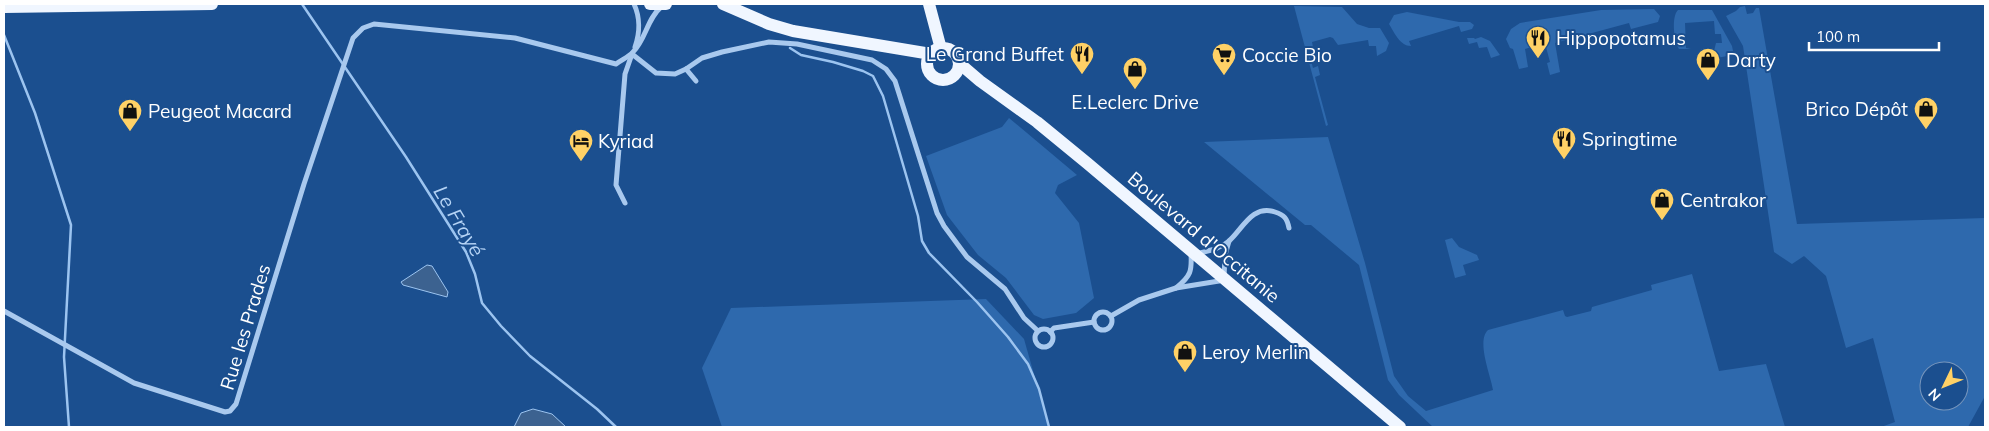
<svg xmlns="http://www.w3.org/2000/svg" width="1989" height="431" viewBox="0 0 1989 431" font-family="Mulish,sans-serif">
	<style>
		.green { fill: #2e69ad; fill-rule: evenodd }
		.water { fill: #3c6290; stroke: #9cc4f0 }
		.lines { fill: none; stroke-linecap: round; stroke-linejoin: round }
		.stream { stroke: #9cc4f0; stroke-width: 2.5 }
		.street { stroke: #a9c9ee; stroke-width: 5 }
		.primary { stroke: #f0f6ff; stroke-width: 12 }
		.labels { text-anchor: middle; stroke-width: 4; stroke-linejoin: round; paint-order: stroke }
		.poi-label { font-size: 19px; fill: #fff; stroke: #1b4f8f; text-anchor: start }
		.street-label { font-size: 19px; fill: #fff; stroke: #1b4f8f }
		.water-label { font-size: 20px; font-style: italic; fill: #b5d3f5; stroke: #1b4f8f }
	</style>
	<rect width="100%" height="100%" fill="#1b4f8f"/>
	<!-- green -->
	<g class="green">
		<polygon points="1294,6 1342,7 1357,24 1369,28 1380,28 1389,43 1386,51 1377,56 1376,46 1369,46 1368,40 1338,45 1333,38 1330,37 1312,42 1313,47 1308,49 1313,68 1318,66 1320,75 1315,77 1328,125 1326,126"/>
		<path d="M1745,6L1747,14L1753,13L1756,8H1759L1797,224L1985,218V396L1968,427H1881L1895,422L1873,338L1846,348L1826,276L1804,256L1792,264L1774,252L1743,46L1726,16L1736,11L1740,7ZM1929,371H1959V401H1929Z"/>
		<polygon points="1654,9 1660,16 1658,22 1631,29 1629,23 1555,43 1560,72 1550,75 1547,63 1550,62 1546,47 1543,47 1542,44 1525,49 1528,67 1519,69 1513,49 1510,48 1506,39 1511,29 1520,23 1601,10"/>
		<path d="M1678,10H1712L1732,46L1733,51L1732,55L1712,59L1716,43H1722L1721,34H1715L1714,21L1685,23L1686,48L1691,49H1679C1674,41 1671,17 1678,10Z"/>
		<path d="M1407,12L1459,22H1470L1474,25L1472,29L1461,32L1459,26L1409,41L1411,46C1400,46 1394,32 1389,24L1394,15Z"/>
		<polygon points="1481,37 1490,41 1500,55 1491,58 1487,47 1479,48 1477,42 1469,44 1467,38 1474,38 1475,39"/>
		<polygon points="1009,118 1077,175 1058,185 1055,193 1079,223 1094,298 1076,313 1043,319 1034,315 1006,278 978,255 947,215 926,156 1002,127"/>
		<path d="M1328,137L1365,263L1394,376L1408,396L1426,411L1493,390C1491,376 1476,341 1488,330L1563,310L1565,316L1567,317L1591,311L1592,307L1652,290L1651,285L1692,274L1719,371L1766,364L1785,427H1433L1399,395L1388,380L1359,265L1311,225H1305L1204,142Z"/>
		<polygon points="1452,238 1459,247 1477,255 1479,260 1463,265 1466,275 1455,278 1445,240"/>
		<polygon points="986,299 1024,339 1049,427 722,427 702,368 731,308"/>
	</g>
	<!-- water -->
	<g class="water">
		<polygon points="427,265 432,266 448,292 447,297 403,285 401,282"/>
		<polygon points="533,409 552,414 566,427 514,427 521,413"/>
	</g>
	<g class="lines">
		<!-- stream -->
		<g class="stream">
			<polyline points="302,4 406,157 466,252 475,274 482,303 501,326 530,356 597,409 616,427"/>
			<polyline points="4,35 35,113 71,225 64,357 69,427"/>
			<polyline points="790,48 801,55 833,62 863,71 873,76 883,96 918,216 922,241 929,253 977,302 1008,337 1028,364 1039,389 1049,427"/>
		</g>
		<!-- street -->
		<g class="street">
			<path d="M634,4C640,17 640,33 635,47"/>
			<polyline points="632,54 656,73 675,74 686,69 702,58 722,52 769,42 797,44 872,60 886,69 895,81 937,213 944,226 967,257 1005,289 1024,318 1038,331"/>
			<polyline points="686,69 696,81"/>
			<polyline points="625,203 616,185 625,74 632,54"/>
			<path d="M1196,254C1207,251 1220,249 1229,241C1242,230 1252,204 1275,212C1284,215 1287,218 1289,228"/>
			<path d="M1176,288C1191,276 1192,271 1191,253"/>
			<path d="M4,311L134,383L225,412L230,411L236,404L304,184L353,38L363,28L374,24L515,38L616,64C621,60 629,57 633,52C646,39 647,19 661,7"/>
			<circle cx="1103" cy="321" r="9"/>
			<polyline points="1111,316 1139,300 1176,288 1219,281 1224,278 1225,255 1229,241"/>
			<circle cx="1044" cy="338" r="9"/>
			<polyline points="1050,332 1054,328 1094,322"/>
		</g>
		<!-- primary -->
		<g class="primary">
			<polyline points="650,4 666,4"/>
			<polyline points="723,4 769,24 793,31 931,54"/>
			<polyline points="929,4 941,49"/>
			<polyline points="4,7 212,4"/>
			<circle cx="943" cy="64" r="16"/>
			<polyline points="959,63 980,81 1037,122 1087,163 1400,427"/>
		</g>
	</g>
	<!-- icons -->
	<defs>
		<symbol id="restaurant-pin" viewBox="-11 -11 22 30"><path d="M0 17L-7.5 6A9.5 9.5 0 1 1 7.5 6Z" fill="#ffd166" stroke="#1b4f8f"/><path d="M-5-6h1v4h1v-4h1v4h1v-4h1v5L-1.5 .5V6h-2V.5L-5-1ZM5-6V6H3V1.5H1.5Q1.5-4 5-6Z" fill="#111"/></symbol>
		<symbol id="supermarket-pin" viewBox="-11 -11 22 30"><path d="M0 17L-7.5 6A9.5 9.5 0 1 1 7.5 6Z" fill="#ffd166" stroke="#1b4f8f"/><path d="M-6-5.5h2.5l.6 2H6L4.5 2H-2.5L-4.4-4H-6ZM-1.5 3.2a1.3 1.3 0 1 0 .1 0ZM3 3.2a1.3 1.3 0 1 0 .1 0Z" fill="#111"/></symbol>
		<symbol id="shop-pin" viewBox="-11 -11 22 30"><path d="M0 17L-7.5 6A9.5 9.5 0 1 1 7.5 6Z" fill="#ffd166" stroke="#1b4f8f"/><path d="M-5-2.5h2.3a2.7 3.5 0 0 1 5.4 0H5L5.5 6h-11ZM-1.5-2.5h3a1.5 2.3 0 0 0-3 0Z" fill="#111"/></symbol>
		<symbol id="hotel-pin" viewBox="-11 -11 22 30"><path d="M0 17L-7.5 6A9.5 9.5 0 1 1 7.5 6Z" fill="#ffd166" stroke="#1b4f8f"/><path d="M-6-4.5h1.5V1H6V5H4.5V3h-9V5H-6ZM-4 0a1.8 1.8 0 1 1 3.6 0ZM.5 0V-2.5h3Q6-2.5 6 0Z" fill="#111"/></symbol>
	</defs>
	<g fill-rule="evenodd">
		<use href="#restaurant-pin" x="1524" y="24" width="28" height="38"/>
		<use href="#restaurant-pin" x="1068" y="40" width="28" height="38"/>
		<use href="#supermarket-pin" x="1210" y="41" width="28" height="38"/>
		<use href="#shop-pin" x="1694" y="46" width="28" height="38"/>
		<use href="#shop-pin" x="1121" y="55" width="28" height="38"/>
		<use href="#shop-pin" x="1912" y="95" width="28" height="38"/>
		<use href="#shop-pin" x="116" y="97" width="28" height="38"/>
		<use href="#restaurant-pin" x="1550" y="125" width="28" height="38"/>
		<use href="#hotel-pin" x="567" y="127" width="28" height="38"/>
		<use href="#shop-pin" x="1648" y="186" width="28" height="38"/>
		<use href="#shop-pin" x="1171" y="338" width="28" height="38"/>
	</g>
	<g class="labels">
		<!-- poi labels -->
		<g class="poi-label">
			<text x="1556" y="45">Hippopotamus</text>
			<text x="1064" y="61" text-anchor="end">Le Grand Buffet</text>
			<text x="1242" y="62">Coccie Bio</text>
			<text x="1726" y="67">Darty</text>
			<text x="1135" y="109" text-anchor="middle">E.Leclerc Drive</text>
			<text x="1908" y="116" text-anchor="end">Brico Dépôt</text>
			<text x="148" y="118">Peugeot Macard</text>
			<text x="1582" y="146">Springtime</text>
			<text x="598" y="148">Kyriad</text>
			<text x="1680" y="207">Centrakor</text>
			<text x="1202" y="359">Leroy Merlin</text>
		</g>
		<!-- street labels -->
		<g class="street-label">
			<text transform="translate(1204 237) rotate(40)" y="7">Boulevard d'Occitanie</text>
			<text transform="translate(245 327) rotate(-73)" y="7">Rue les Prades</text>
		</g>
		<!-- water labels -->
		<g class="water-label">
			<text transform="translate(459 221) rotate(59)" y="7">Le Frayé</text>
		</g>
	</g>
	<!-- border -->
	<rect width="1989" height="431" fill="none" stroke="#ffffff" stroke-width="10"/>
	<!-- north arrow -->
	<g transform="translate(1944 386) rotate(227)"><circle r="24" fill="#1b4f8f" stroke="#7695bc"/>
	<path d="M0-4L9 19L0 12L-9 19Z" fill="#ffd166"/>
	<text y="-8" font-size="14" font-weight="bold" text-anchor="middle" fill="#ffffff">N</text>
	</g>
	<!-- scale -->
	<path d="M1809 42v8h130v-8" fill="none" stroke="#ffffff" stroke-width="2.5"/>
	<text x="1816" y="42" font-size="15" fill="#ffffff" stroke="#1b4f8f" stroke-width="4" paint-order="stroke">100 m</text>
</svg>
